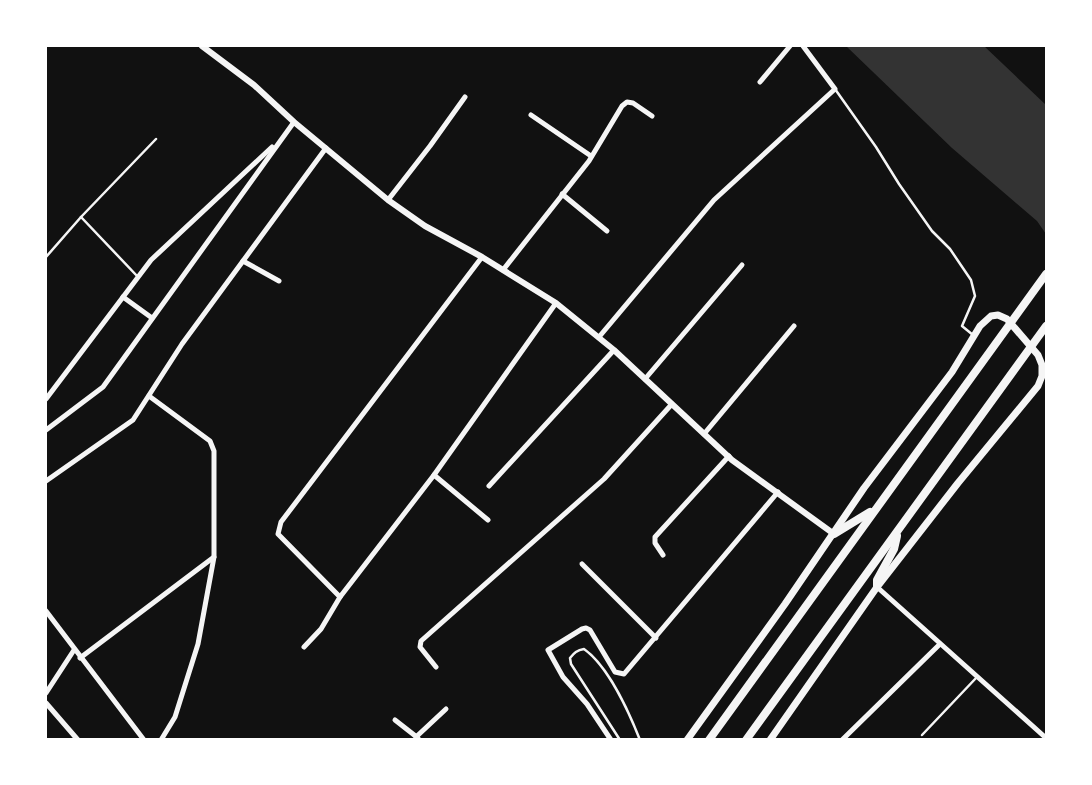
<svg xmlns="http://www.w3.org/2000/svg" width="1092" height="785" viewBox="0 0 1092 785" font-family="'Archivo Narrow',sans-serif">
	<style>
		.water { fill: #333 }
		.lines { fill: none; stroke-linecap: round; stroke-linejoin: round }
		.service { stroke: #f5f5f5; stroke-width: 2.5 }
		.minor { stroke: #f5f5f5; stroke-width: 5 }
		.tertiary { stroke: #f5f5f5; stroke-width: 6 }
		.secondary { stroke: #f5f5f5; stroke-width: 7 }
		.trunk { stroke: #f5f5f5; stroke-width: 8 }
	</style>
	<rect width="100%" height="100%" fill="#111"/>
	<!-- water -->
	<polygon class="water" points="846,46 984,46 1046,105 1046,234 1037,221 952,148"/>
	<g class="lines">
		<!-- service -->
		<g class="service">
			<polyline points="835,89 876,147 899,184 932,231 950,249 971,280 975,296 962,326 973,335"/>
			<polyline points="81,217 138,277"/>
			<polyline points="46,257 81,217 156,139"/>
			<polyline points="922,735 977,677"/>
			<path d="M620,740L571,664L570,658C574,653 577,650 584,649C608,666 629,712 640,740"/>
		</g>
		<!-- minor -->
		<g class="minor">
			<polyline points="760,82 790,46"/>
			<polyline points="531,115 591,156"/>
			<polyline points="562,194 607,231"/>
			<polyline points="388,200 430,146 465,97"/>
			<polyline points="243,261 279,281"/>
			<polyline points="503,270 589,161 622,106 627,102 633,103 652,116"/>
			<polyline points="123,297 152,318"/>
			<polyline points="599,337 714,200 835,89 803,46"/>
			<polyline points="645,379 742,265"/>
			<polyline points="149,396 210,441 214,451 214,557 198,644 175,717 161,740"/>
			<polyline points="46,399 151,260 272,147"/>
			<polyline points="46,430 103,387 294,122"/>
			<polyline points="704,434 794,326"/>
			<polyline points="434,475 488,520"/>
			<polyline points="46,481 133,420 182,344 326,148"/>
			<polyline points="489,486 614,350"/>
			<polyline points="663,555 655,543 655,537 729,456"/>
			<polyline points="582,564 656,638"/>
			<polyline points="877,587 1046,738"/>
			<polyline points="340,597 278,534 281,522 482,257"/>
			<polyline points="46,611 144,740"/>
			<polyline points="304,647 321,629 340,597 434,475 556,303"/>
			<polyline points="80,658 214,557"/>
			<polyline points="436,667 420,647 421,641 604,479 672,404"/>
			<polyline points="46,693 74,650"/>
			<polyline points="46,703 78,740"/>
			<polyline points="395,720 418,738"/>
			<polyline points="416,737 446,709"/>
			<polyline points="611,740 587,704 563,677 548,650 582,629 586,628 590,630 615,672 624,674 778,492"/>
			<polyline points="842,740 940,644"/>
		</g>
		<!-- tertiary -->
		<polyline class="tertiary" points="202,46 254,85 294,122 388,200 425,226 482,257 556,303 614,350 732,460 834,534"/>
		<!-- secondary -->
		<polyline class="secondary" points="687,740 785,604 864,488 952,372 980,326 991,316 998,315 1007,319 1038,355 1042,365 1042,376 1038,386 958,483 877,587 770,740"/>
		<!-- trunk -->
		<g class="trunk">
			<polyline points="834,534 870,512"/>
			<polyline points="877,587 877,580 894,549 897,536"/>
			<polyline points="709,740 1046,274"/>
			<polyline points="746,740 1046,326"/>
		</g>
	</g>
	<!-- border -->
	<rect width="1092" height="785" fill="none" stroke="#ffffff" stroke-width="94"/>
</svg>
